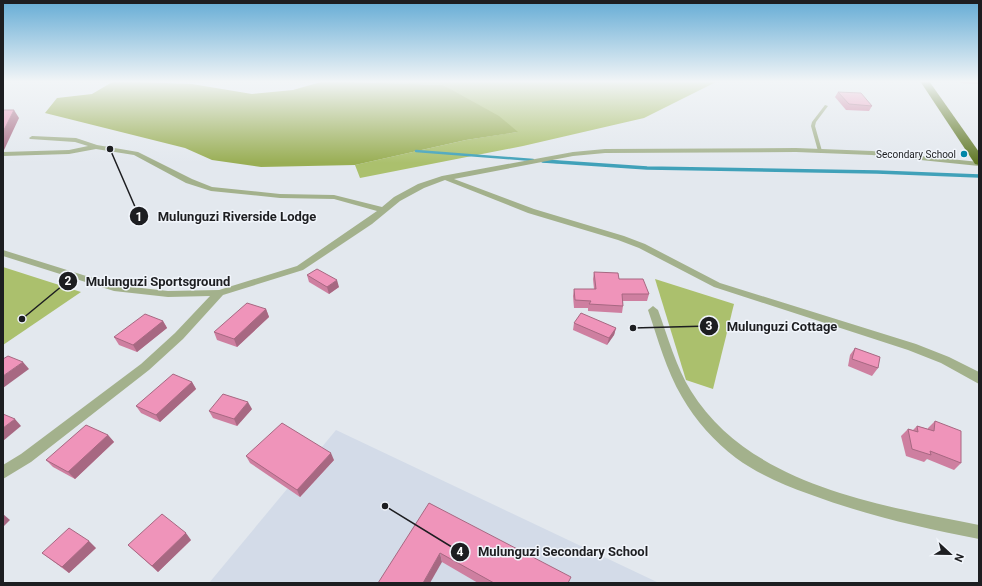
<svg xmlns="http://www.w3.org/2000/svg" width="982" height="586" viewBox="0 0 982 586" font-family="Roboto,sans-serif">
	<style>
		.built { fill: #d3dbe8 }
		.green { fill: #abc06d }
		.forest { fill: #99ae54 }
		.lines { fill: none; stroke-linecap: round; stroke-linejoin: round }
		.stream-far1 { stroke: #40a1b9; stroke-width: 2.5 }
		.stream { stroke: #40a1b9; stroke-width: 3.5 }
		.service { fill: #a3b18c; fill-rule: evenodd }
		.minor { fill: #a3b18c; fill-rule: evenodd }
		.trunk { fill: #607826; fill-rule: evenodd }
		.wall { fill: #ce7fa0 }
		.shaded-wall { fill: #a76882 }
		.building { fill: #ef94ba; stroke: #a76882 }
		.poi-dot { fill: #0086a8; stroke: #f1f5fb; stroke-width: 1.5 }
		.labels { text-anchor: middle; stroke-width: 3; stroke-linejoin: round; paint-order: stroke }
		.far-poi-label { font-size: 10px; fill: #1d1e21; stroke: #f1f5fb; text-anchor: end }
		.leader { fill: none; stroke: #1d1e21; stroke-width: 1.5 }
		.callout-dot { fill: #1d1e21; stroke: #f1f5fb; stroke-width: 1.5 }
		.mark-label { font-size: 12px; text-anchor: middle; font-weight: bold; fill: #fff }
		.callout-label { font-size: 13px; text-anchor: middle; font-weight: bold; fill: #1d1e21; stroke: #f1f5fb; stroke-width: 3; stroke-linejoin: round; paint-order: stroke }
	</style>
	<rect width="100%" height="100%" fill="#e3e8ee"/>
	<!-- built -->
	<polygon class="built" points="336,430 659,583 209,583"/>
	<!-- green -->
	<g class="green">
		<polygon points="380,81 718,81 644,118 523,146 360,178 355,165 466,140 517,132 443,85 375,83"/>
		<polygon points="3,267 81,292 3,345"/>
		<polygon points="655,279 734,304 713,389 686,380"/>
	</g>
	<!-- forest -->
	<polygon class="forest" points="114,81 192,84 252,94 293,90 324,81 443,85 499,116 518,132 466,140 355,165 261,167 212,160 185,148 45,113 57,98 92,94"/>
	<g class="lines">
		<!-- stream-far1 -->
		<g class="stream-far1">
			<polyline points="416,151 533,160"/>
			<polyline points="542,161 558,162"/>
		</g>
		<!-- stream -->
		<polyline class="stream" points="543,161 647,168 877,172 979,176"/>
		<!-- service -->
		<polygon class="service" points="825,105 828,106 816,122 815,126 822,151 820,152 818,151 811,126 812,122"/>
		<!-- minor -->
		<g class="minor">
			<polygon points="32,136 76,138 97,145 138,152 192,179 212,187 280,194 334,195 382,207 394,197 418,184 442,176 573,152 605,149 796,148 872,151 979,162 979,166 872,155 796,152 605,153 573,156 454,179 534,209 624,236 645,244 720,283 916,344 949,357 979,372 979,384 941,363 908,350 714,287 639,248 618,240 528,213 445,180 424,188 400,201 372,224 303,270 223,295 183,339 149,370 31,462 3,479 3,465 21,454 141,364 175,333 210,296 168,297 114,291 3,256 3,250 115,285 168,291 219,290 297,266 377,211 334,199 280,198 211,191 186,183 134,155 96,149 69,154 3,156 3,152 69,150 88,146 75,142 30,139 29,138"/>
			<path d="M653,306L658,310C668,337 676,367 691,391C749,485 879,505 979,525V539C922,528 865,515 809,494C784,485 758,474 736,458C715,442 695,420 682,397C666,370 658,339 648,310Z"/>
		</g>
		<!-- trunk -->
		<polygon class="trunk" points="920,81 929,81 979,152 979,165 975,164"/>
	</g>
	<!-- wall -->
	<g class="wall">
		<polygon points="959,81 979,81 979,84 961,83"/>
		<polygon points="838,92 872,106 869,111 846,110 835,97"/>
		<polygon points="594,272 619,279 649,294 647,301 623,301 623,306 622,313 588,311 588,308 574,308 573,296 574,289 594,289 593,279"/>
		<polygon points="307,275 339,287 329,294 309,282"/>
		<polygon points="266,309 269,317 237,347 217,340 214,332"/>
		<polygon points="163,321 167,328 137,352 119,345 114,337"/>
		<polygon points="574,323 616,328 614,335 607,345 573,330"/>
		<polygon points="855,348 878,368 872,376 848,366 850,355"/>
		<polygon points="192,382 196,389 160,422 141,413 136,406"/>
		<polygon points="252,409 237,426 213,418 209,411"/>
		<polygon points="935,421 961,463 954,470 927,459 924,462 906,456 901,436 908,429 913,430 917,426 928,429 928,428"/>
		<polygon points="108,435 114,442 75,479 53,467 46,460"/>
		<polygon points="246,456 334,460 300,497 250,463"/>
		<polygon points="429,503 569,583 478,583 442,562"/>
		<polygon points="191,540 158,572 128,545"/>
		<polygon points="96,548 69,573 42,553"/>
	</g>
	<!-- shaded-wall -->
	<g class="shaded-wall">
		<polygon points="14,110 19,118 4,150 3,151 3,132"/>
		<polygon points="337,280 339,287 329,294 327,287"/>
		<polygon points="266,309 269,317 237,347 234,339"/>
		<polygon points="163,321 167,328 137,352 133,345"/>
		<polygon points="616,328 614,335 607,345 609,338"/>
		<polygon points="23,362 29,369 3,388 3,376"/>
		<polygon points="192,382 196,389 160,422 156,415"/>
		<polygon points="248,402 252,409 237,426 234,419"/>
		<polygon points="15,419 21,426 3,441 3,428"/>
		<polygon points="108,435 114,442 75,479 68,472"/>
		<polygon points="331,453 334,460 300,497 297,490"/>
		<polygon points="3,514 10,520 3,527"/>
		<polygon points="186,533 191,540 158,572 152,566"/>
		<polygon points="89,541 96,548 69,573 62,567"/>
		<polygon points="440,553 442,562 430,583 423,583"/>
	</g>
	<!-- building -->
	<g class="building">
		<polygon points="838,92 861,93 872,106 849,104"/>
		<polygon points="3,110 14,110 3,132"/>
		<polygon points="317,269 337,280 327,287 307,275"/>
		<polygon points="594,272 618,273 619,279 643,279 649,294 622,294 623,306 589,304 591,301 575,300 574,289 596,289"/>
		<polygon points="247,303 266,309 234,339 214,332"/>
		<polygon points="581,313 616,328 609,338 574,323"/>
		<polygon points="145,314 163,321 133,345 114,337"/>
		<polygon points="855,348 880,357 878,368 852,359"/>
		<polygon points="8,356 23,362 3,376 3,359"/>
		<polygon points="173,374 192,382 156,415 136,406"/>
		<polygon points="223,394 248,402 234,419 209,411"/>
		<polygon points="3,414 15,419 3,428"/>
		<polygon points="935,421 961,431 961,463 930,451 931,455 912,449 908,429 918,432 917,426 934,431"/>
		<polygon points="282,423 331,453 297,490 246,456"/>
		<polygon points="86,425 108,435 68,472 46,460"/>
		<polygon points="429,503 571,577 568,583 494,583 440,553 423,583 378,583"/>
		<polygon points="162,514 186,533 152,566 128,545"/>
		<polygon points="69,528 89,541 62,567 42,553"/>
	</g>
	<!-- sky -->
	<linearGradient id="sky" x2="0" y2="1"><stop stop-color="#65acd5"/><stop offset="0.5" stop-color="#f2f5f7"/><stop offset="1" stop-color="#f2f5f7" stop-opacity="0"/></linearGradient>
	<rect width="982" height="163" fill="url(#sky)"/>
	<!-- markers -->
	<circle class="poi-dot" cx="964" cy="154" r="4"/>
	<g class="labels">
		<!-- far-poi labels -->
		<g class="far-poi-label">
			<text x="956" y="158">Secondary School</text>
		</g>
	</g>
	<!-- callouts -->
	<path class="leader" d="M110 149L139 216M22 319L68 281M633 328L709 326M385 506L460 552"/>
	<g class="callout-dot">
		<circle cx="110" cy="149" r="4"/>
		<circle cx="22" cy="319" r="4"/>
		<circle cx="633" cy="328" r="4"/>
		<circle cx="385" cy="506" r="4"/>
		<circle cx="139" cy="216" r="10"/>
		<circle cx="68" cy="281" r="10"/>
		<circle cx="709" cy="326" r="10"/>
		<circle cx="460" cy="552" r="10"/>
	</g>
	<g class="mark-label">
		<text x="139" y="221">1</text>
		<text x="68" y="285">2</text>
		<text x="709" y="330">3</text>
		<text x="460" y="556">4</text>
	</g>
	<g class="callout-label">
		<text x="237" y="221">Mulunguzi Riverside Lodge</text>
		<text x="158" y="286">Mulunguzi Sportsground</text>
		<text x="782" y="331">Mulunguzi Cottage</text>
		<text x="563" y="556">Mulunguzi Secondary School</text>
	</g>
	<!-- border -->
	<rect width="982" height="586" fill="none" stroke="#1d1e21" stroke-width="8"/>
	<!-- north arrow -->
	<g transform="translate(950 554) rotate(112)" stroke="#f1f5fb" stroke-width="3" paint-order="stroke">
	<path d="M0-3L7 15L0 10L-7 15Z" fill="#1d1e21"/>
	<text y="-6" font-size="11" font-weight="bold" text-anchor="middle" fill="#1d1e21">N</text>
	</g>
</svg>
